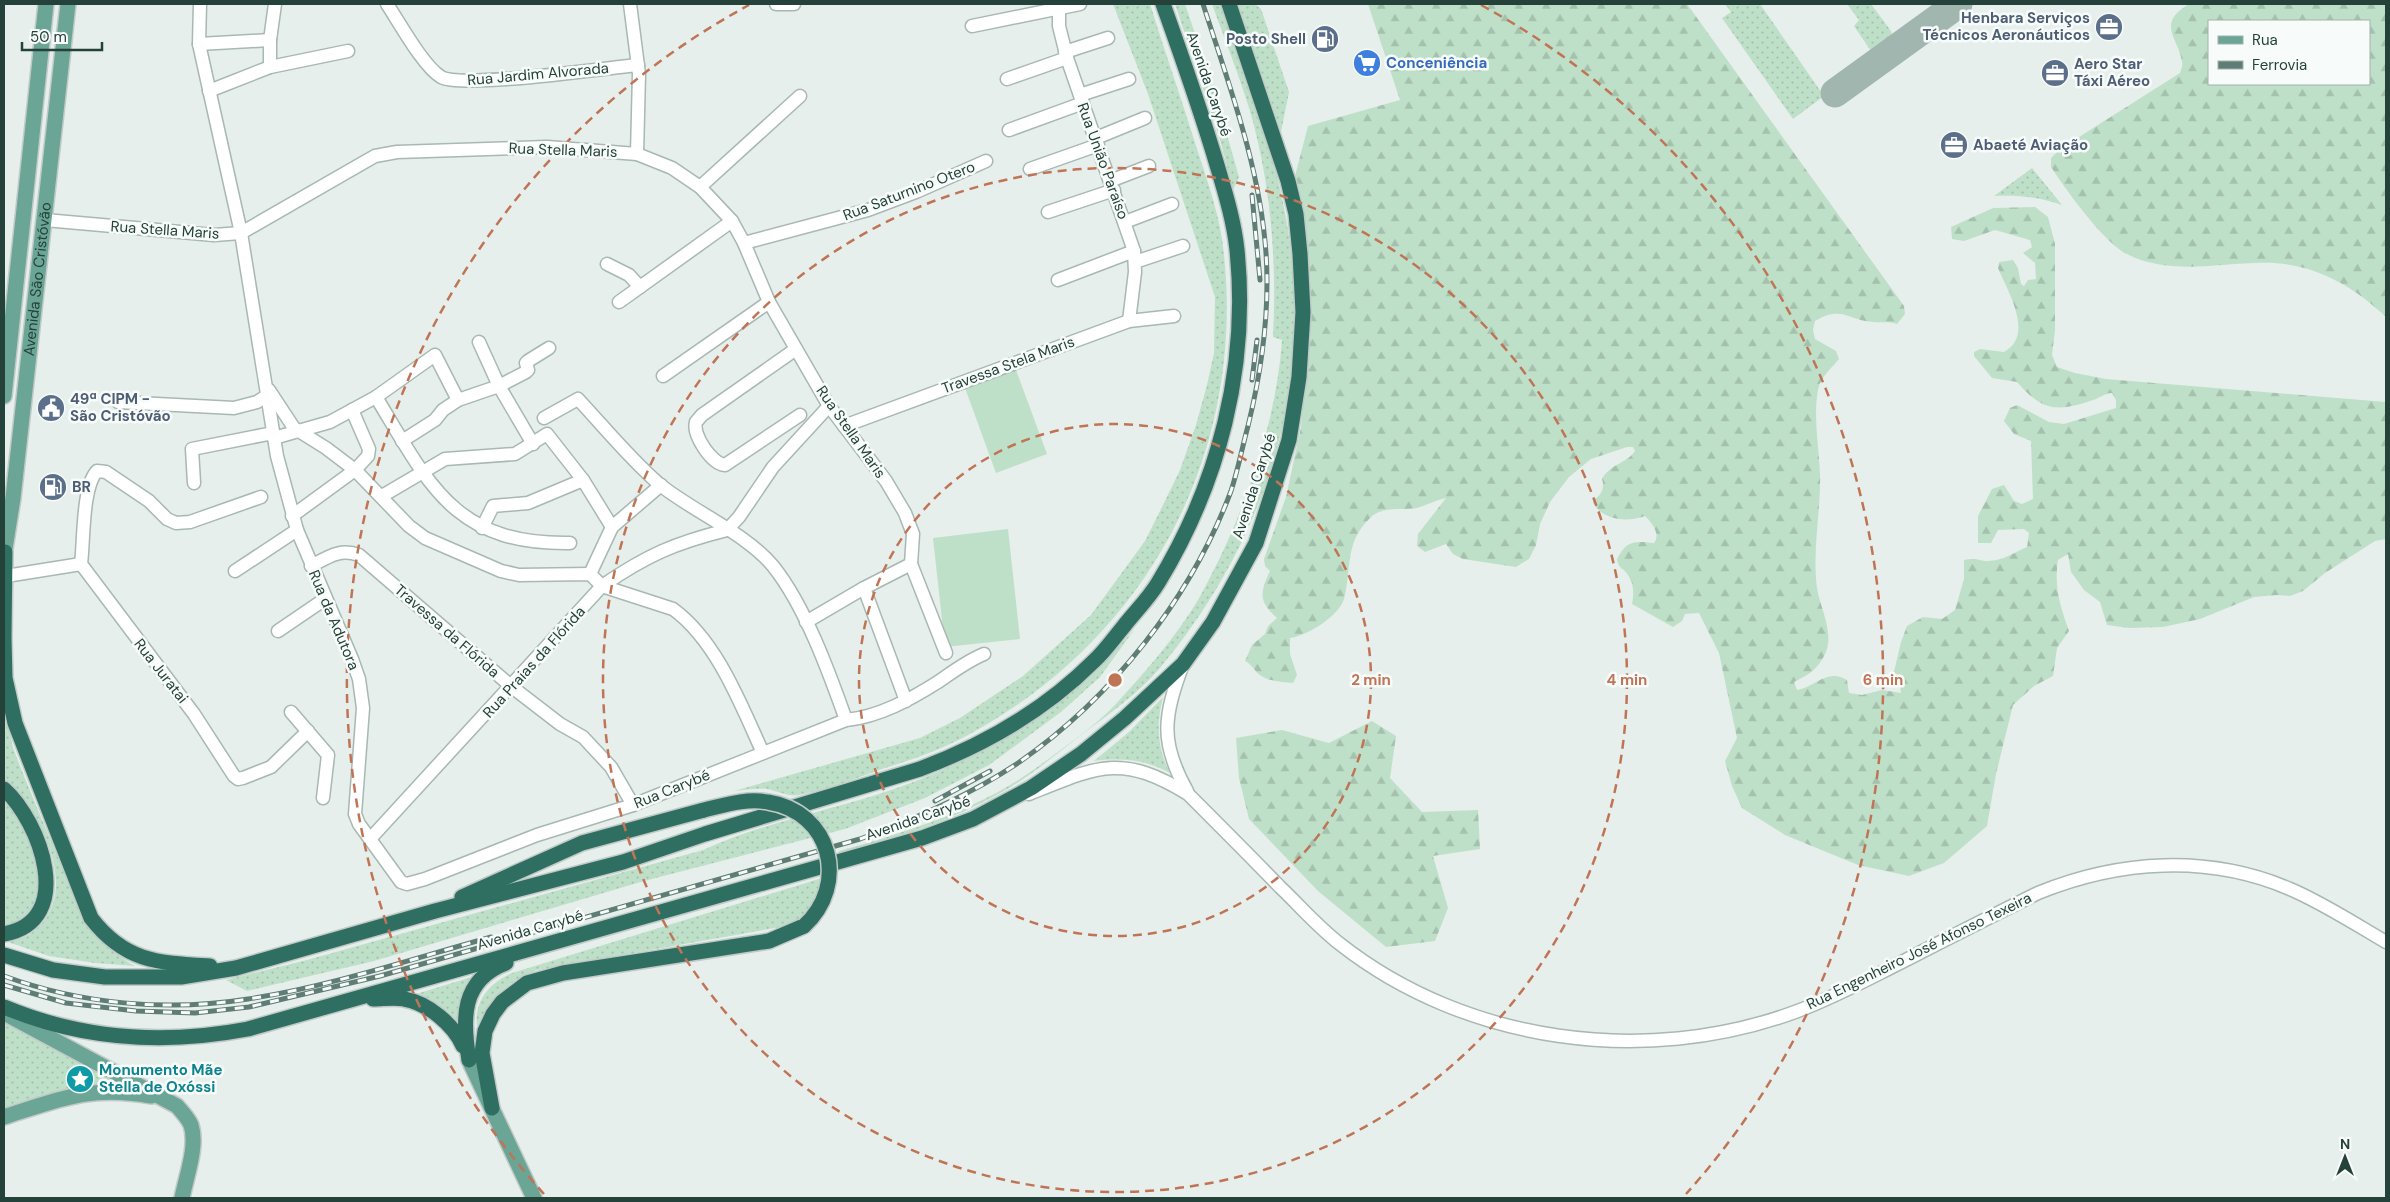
<svg xmlns="http://www.w3.org/2000/svg" width="2390" height="1202" viewBox="0 0 2390 1202" font-family="'DM Sans',sans-serif">
	<style>
		.grass { fill: url(#grass-dots) }
		.forest { fill: url(#forest-firs); fill-rule: evenodd }
		.garden { fill: #bfe0c8 }
		.lines { fill: none; stroke-linecap: round; stroke-linejoin: round }
		.taxiway { stroke: #a2b6b0; stroke-width: 29 }
		.minor-casing { stroke: #a8b8b2; stroke-width: 15 }
		.major-casing { stroke: #c2cac8; stroke-width: 18 }
		.highway-casing { stroke: #c2cac8; stroke-width: 18 }
		.minor { stroke: #fff; stroke-width: 12 }
		.major { stroke: #6aa596; stroke-width: 15 }
		.highway { stroke: #2f6f62; stroke-width: 15 }
		.rail-casing { stroke: #5f7d75; stroke-width: 5 }
		.rail { stroke: #f7fbf9; stroke-width: 3; stroke-dasharray: 9; stroke-linecap: butt }
		.highway-bridge-casing { stroke: #c2cac8; stroke-width: 18; stroke-linecap: butt }
		.highway-bridge { stroke: #2f6f62; stroke-width: 15 }
		.ring { fill: none; stroke: #c07456; stroke-width: 2.5; stroke-dasharray: 9 6 }
		.labels { text-anchor: middle; stroke-width: 5; stroke-linejoin: round; paint-order: stroke }
		.service-label { font-size: 15px; font-weight: bold; fill: #4e5e75; stroke: #f7fbf9; text-anchor: start }
		.shop-label { font-size: 15px; font-weight: bold; fill: #366cbe; stroke: #f7fbf9; text-anchor: start }
		.street-label { font-size: 15px; fill: #24423a; stroke: #f7fbf9 }
		.culture-label { font-size: 15px; font-weight: bold; fill: #0d838f; stroke: #f7fbf9; text-anchor: start }
		.centre { fill: #c07456; stroke: #f7fbf9; stroke-width: 2.5 }
		.ring-label { font-size: 15px; text-anchor: middle; font-weight: bold; fill: #c07456; stroke: #f7fbf9; stroke-width: 5; stroke-linejoin: round; paint-order: stroke }
	</style>
	<defs>
		<pattern id="grass-dots" width="8" height="8" patternUnits="userSpaceOnUse" patternTransform="scale(1.25)"><rect width="8" height="8" fill="#bfe0c8"/><path d="M2 2h.1M6 6h.1" fill="none" stroke="#a4c1ad" stroke-width="1.8" stroke-linecap="round"/></pattern>
		<pattern id="forest-firs" width="22" height="20" patternUnits="userSpaceOnUse" patternTransform="scale(1.25)"><rect width="22" height="20" fill="#bfe0c8"/><path d="M5 1l3.5 6h-7zM16 11l3.5 6h-7z" fill="#a4c1ad"/></pattern>
	</defs>
	<rect width="100%" height="100%" fill="#e6efeb"/>
	<!-- grass -->
	<g class="grass">
		<path d="M1113,4H1150C1165,52 1182,101 1197,149C1208,183 1221,219 1224,255C1245,456 1146,639 968,735C941,750 911,760 882,769C855,779 826,790 799,795C789,797 777,791 767,789C756,788 745,790 734,791L920,738L960,718L1023,676L1091,615L1145,541L1164,503L1180,470L1196,425L1207,385L1214,353L1215,297L1148,94Z"/>
		<polygon points="1175,4 1185,4 1216,96 1239,177 1233,190 1221,143"/>
		<path d="M1212,4H1223C1251,88 1283,172 1292,260C1309,410 1255,554 1160,668C1137,695 1105,717 1077,738C1053,757 1029,777 1002,792C953,820 895,839 839,853V851C894,836 949,818 998,792C1019,781 1039,766 1058,752C1078,737 1099,722 1116,704C1145,672 1176,637 1198,600C1241,523 1276,428 1282,340L1273,337C1277,261 1271,185 1250,111C1239,75 1225,40 1212,4Z"/>
		<polygon points="1238,4 1255,4 1261,9 1289,92 1281,132"/>
		<polygon points="1725,4 1760,4 1824,96 1793,119 1722,18 1731,12"/>
		<polygon points="1847,4 1871,4 1891,31 1893,40 1873,54 1854,26 1859,20"/>
		<path d="M2032,168L2062,205C2039,197 2019,195 1994,196Z"/>
		<path d="M1134,630L1100,677L1061,712L989,765L925,798L845,829L644,881L374,961L247,991L226,980L307,960L703,850C764,822 830,811 894,789C963,765 1027,730 1084,682C1102,667 1117,648 1134,630Z"/>
		<path d="M1163,697C1156,723 1157,749 1170,773C1145,759 1121,758 1094,761L1129,732Z"/>
		<path d="M4,704L13,748L22,771C34,800 46,830 59,859C80,909 85,936 135,966L95,963L49,956L8,942C15,940 24,938 30,934C84,897 43,812 4,781Z"/>
		<polygon points="4,796 22,819 43,880 38,902 23,922 4,929"/>
		<path d="M822,878C816,901 808,916 786,926L537,970C507,981 491,999 477,1026C474,1001 489,983 512,973Z"/>
		<polygon points="478,975 460,1024 448,1012 413,995"/>
		<polygon points="4,1020 119,1084 71,1089 4,1110"/>
	</g>
	<!-- forest -->
	<g class="forest">
		<path d="M1368,4H1687L1904,306L1905,314L1897,324C1888,321 1881,323 1873,322C1847,320 1842,305 1815,321L1813,330L1815,339L1836,351L1839,359C1831,369 1821,376 1818,390C1813,418 1819,446 1820,474C1821,512 1812,550 1817,588C1820,608 1834,631 1826,652C1819,668 1809,675 1794,682L1797,690C1816,687 1827,668 1847,680L1849,693L1862,695L1882,690L1901,693L1900,685L1893,676L1901,642L1907,626L1923,617L1942,619L1955,610L1964,579V560C1978,557 1978,561 1988,561C2002,561 2015,552 2027,547L2029,533L2024,529L1998,530L1991,543H1978V516L1992,489L2004,485L2014,501L2022,504L2033,499L2031,441L2014,434L2004,421L2010,408L2017,405L2049,422L2064,424L2116,408V400L2112,393C2105,393 2100,398 2093,400C2057,412 2043,412 2017,382L1992,378L1974,356V352L1980,349L2004,352C2035,335 2008,292 1998,268L1999,262L2013,260L2018,268L2021,284L2024,286L2028,280L2036,279L2035,263L2023,253L2032,247L2030,240L1995,230L1964,241L1952,239L1951,227L1993,208L2035,207L2048,217L2055,244V330L2052,355L2057,367L2075,373L2106,379L2386,402V539L2375,541L2325,573L2303,591L2290,596L2277,595L2254,597L2200,619L2163,627L2129,628L2107,625L2100,602L2084,590L2071,572L2068,554L2058,560C2054,587 2060,606 2069,631L2057,648L2053,676L2034,686L2013,705L1996,774L1987,826L1944,863L1909,876L1858,865L1785,835L1742,808L1732,786L1725,761L1737,738L1719,653L1699,613L1685,614L1682,621L1673,627L1632,604C1634,595 1634,583 1628,575C1623,567 1619,570 1617,559C1627,540 1634,541 1654,543C1661,534 1652,523 1645,516C1627,523 1603,520 1593,503V500C1601,496 1605,488 1602,479C1610,464 1626,464 1635,451L1633,447H1627L1591,459L1569,477L1550,502L1540,524L1536,545L1529,559L1516,567L1463,559L1453,554L1446,544L1425,552L1417,546L1418,534L1446,498C1436,500 1427,505 1417,508C1402,511 1383,505 1370,518C1344,543 1352,569 1344,599C1339,616 1307,636 1290,638V654L1297,675L1293,683C1283,682 1269,682 1260,675C1254,671 1253,665 1245,661L1252,645L1265,634L1268,626L1277,618C1258,601 1260,592 1270,571L1265,566L1264,559L1286,497L1301,427L1304,389L1294,180L1308,126L1400,100Z"/>
		<path d="M2189,4H2386V317C2350,283 2308,260 2256,263C2214,264 2165,275 2125,253C2102,240 2066,190 2051,167V158L2060,149L2180,73C2181,70 2183,65 2182,62C2179,38 2155,24 2189,4ZM2209,21H2369V84H2209Z"/>
		<polygon points="1372,721 1396,736 1390,778 1422,812 1478,810 1480,849 1433,856 1448,908 1435,941 1386,947 1318,891 1249,819 1239,778 1236,738 1282,730 1329,743"/>
	</g>
	<!-- garden -->
	<g class="garden">
		<polygon points="1016,370 1047,454 996,473 965,388"/>
		<polygon points="1008,529 1020,639 945,647 933,538"/>
	</g>
	<g class="lines">
		<!-- taxiway -->
		<polyline class="taxiway" points="1835,93 1958,4"/>
		<defs>
			<g id="minor">
				<path d="M200,4L199,44L241,233L277,456L297,530L352,659L359,679L363,708L355,814L359,824L401,882L407,884L425,879L537,835L633,805L846,720C879,717 911,699 938,682C954,671 967,661 984,654"/>
				<path d="M387,4C399,22 423,66 441,77C462,89 605,68 638,65"/>
				<polyline points="630,4 639,74 637,154"/>
				<polyline points="776,4 794,4"/>
				<polyline points="1059,4 1059,26 1067,58 1134,251 1135,272 1129,321"/>
				<polyline points="972,26 1080,4"/>
				<polyline points="199,44 270,40"/>
				<polyline points="1065,52 1108,38"/>
				<polyline points="270,67 270,40 275,4"/>
				<polyline points="1007,79 1067,58"/>
				<polyline points="209,91 270,67 348,51"/>
				<polyline points="1080,95 1129,79"/>
				<polyline points="1009,130 1083,103"/>
				<polyline points="1096,138 1145,118"/>
				<polyline points="1030,169 1098,145"/>
				<polyline points="1110,181 1149,166"/>
				<polyline points="700,187 800,96"/>
				<polyline points="1048,212 1114,190"/>
				<polyline points="45,220 214,235 241,233 361,164 375,156 397,152 547,147 637,154 672,168 700,187 732,221 744,243 769,302 829,406 886,481 905,513 913,534 911,564 864,588 806,622"/>
				<polyline points="1125,222 1172,204"/>
				<polyline points="744,243 868,210 916,192 986,161"/>
				<polyline points="1135,262 1183,246"/>
				<polyline points="607,264 629,275 640,287"/>
				<polyline points="1058,280 1134,251"/>
				<polyline points="619,302 732,221"/>
				<polyline points="479,342 499,386 533,444"/>
				<path d="M796,349L702,415L696,422C692,435 712,464 725,465L800,415"/>
				<polyline points="663,376 769,302"/>
				<path d="M269,390L294,428L326,448L355,470L409,526L425,538L501,571L519,575L590,574L602,586L673,609C717,641 741,705 763,753"/>
				<path d="M376,397C429,484 454,545 570,543"/>
				<polyline points="118,402 234,408 257,402 268,395"/>
				<path d="M544,418L578,399C604,427 630,459 659,484C692,511 747,534 773,566C805,606 829,672 846,720"/>
				<polyline points="844,426 1129,321 1174,316"/>
				<polyline points="274,438 330,422 376,397 435,355 458,400"/>
				<polyline points="402,441 435,420 443,410 458,400 499,386 526,372 528,370 526,363 528,361 549,348"/>
				<polyline points="194,483 192,449 273,433"/>
				<polyline points="382,496 445,459 515,454 547,434 583,480 612,527"/>
				<path d="M261,497L190,522L176,523L167,519L149,501L106,472L97,471C82,487 84,541 81,564L194,714L234,776L238,779L243,778L271,767L308,731"/>
				<polyline points="292,516 355,470 368,456 369,449 352,410"/>
				<polyline points="482,528 493,506 528,503 583,480"/>
				<polyline points="727,530 739,517 773,467 829,406"/>
				<polyline points="911,564 946,653"/>
				<path d="M311,566C328,557 340,548 359,555L512,687L560,724L583,737L611,767L633,805"/>
				<polyline points="235,571 297,530"/>
				<polyline points="590,574 612,527 661,485"/>
				<polyline points="6,576 81,564"/>
				<polyline points="864,588 906,701"/>
				<polyline points="278,631 325,599"/>
				<path d="M1183,664C1164,716 1159,741 1187,791"/>
				<polyline points="291,712 328,755 323,798"/>
				<path d="M1029,794C1098,766 1121,753 1188,794C1219,825 1250,856 1280,887C1300,906 1318,927 1340,944C1466,1043 1645,1067 1795,1012C1831,999 1866,980 1900,963C1946,939 1992,916 2038,893C2119,860 2208,854 2290,889C2323,903 2355,924 2386,942"/>
				<path d="M370,839L602,586C647,555 675,543 727,530"/>
			</g>
			<g id="major">
				<polyline points="4,396 46,4"/>
				<path id="s1" d="M4,555L13,498L68,4"/>
				<path d="M4,1013L177,1106C182,1112 188,1118 191,1125C198,1146 186,1177 182,1198"/>
				<polyline points="469,1060 534,1198"/>
				<path d="M4,1117C60,1099 90,1085 151,1096"/>
			</g>
			<g id="highway">
				<polyline points="4,637 5,552"/>
				<path d="M4,639L5,678L15,723L91,918C125,962 158,963 210,966"/>
				<path d="M4,789C40,821 77,921 4,934"/>
				<polyline points="462,897 582,843 704,810"/>
				<path d="M4,955L53,970L105,977H181L236,968L435,911L623,862L705,834L920,769C984,745 1045,710 1094,661C1105,651 1114,638 1124,626C1135,612 1149,598 1158,583C1219,483 1249,367 1237,250C1234,221 1225,192 1217,165C1201,111 1182,57 1163,4"/>
				<path d="M373,999C383,999 394,997 404,999C428,1003 454,1025 463,1046"/>
				<path d="M4,1007C83,1040 164,1045 248,1029L922,838L973,819L1031,788L1081,754L1125,718L1183,664L1213,622L1256,543L1289,440L1299,377L1303,312L1300,254L1296,214L1288,181L1229,4"/>
				<path d="M469,1060C462,1019 461,980 506,963"/>
				<polyline points="492,1108 482,1053 485,1031 493,1014 502,1002 527,983 563,973 769,941 804,926"/>
			</g>
		</defs>
		<!-- minor casing -->
		<use href="#minor" class="minor-casing"/>
		<!-- major casing -->
		<use href="#major" class="major-casing"/>
		<!-- highway casing -->
		<use href="#highway" class="highway-casing"/>
		<!-- minor -->
		<use href="#minor" class="minor"/>
		<!-- major -->
		<use href="#major" class="major"/>
		<!-- highway -->
		<use href="#highway" class="highway"/>
		<defs>
			<g id="rail">
				<polyline points="1252,195 1260,280"/>
				<polyline points="1252,380 1257,340"/>
				<polyline points="935,801 990,771"/>
				<path d="M4,976C80,1004 167,1012 248,999C328,987 412,959 491,937"/>
				<path d="M4,985L66,1003L136,1011L195,1013L249,1007L380,976L860,839C915,819 969,796 1018,763C1112,698 1191,598 1231,491C1238,470 1242,448 1248,426C1262,369 1270,312 1266,253C1260,167 1229,85 1203,4"/>
			</g>
		</defs>
		<!-- rail casing -->
		<use href="#rail" class="rail-casing"/>
		<!-- rail -->
		<use href="#rail" class="rail"/>
		<defs>
			<path id="highway-bridge" d="M704,810C725,805 747,798 768,802C832,812 849,885 804,926"/>
		</defs>
		<!-- highway-bridge casing -->
		<use href="#highway-bridge" class="highway-bridge-casing"/>
		<!-- highway-bridge -->
		<use href="#highway-bridge" class="highway-bridge"/>
	</g>
	<!-- distance rings -->
	<g class="ring">
		<circle cx="1115" cy="680" r="256"/>
		<circle cx="1115" cy="680" r="512"/>
		<path d="M544 1194A768 768 0 0 1 749 5M1481 5A768 768 0 0 1 1686 1194"/>
	</g>
	<!-- icons -->
	<defs>
		<symbol id="office-disc" viewBox="-11 -11 22 22"><circle r="9.5" fill="#5c6f8a" stroke="#f7fbf9"/><path d="M-6-3h4V-5.5h4V-3h4V5H-6ZM-1-4.5V-3h2v-1.5ZM-6 0V1H6V0Z" fill="#fff"/></symbol>
		<symbol id="fuel-disc" viewBox="-11 -11 22 22"><circle r="9.5" fill="#5c6f8a" stroke="#f7fbf9"/><path d="M-5.5-6h7V0h2V4h1.3V-2.5L3-4.5l.8-.8L6-3V5H2.5V1h-1V6h-7ZM-4.2-4.7v3.2H.2V-4.7Z" fill="#fff"/></symbol>
		<symbol id="supermarket-disc" viewBox="-11 -11 22 22"><circle r="9.5" fill="#3f7fe0" stroke="#f7fbf9"/><path d="M-6-5.5h2.5l.6 2H6L4.5 2H-2.5L-4.4-4H-6ZM-1.5 3.2a1.3 1.3 0 1 0 .1 0ZM3 3.2a1.3 1.3 0 1 0 .1 0Z" fill="#fff"/></symbol>
		<symbol id="civic-disc" viewBox="-11 -11 22 22"><circle r="9.5" fill="#5c6f8a" stroke="#f7fbf9"/><path d="M-.6-6.5H3V-4.5H.6V-3L4-1V1h2V6H-6V1h2V-1L-.6-3ZM-1.2 2.5V6h2.4V2.5Z" fill="#fff"/></symbol>
		<symbol id="sight-disc" viewBox="-11 -11 22 22"><circle r="9.5" fill="#0f9aa8" stroke="#f7fbf9"/><path d="M0-6L1.8-2.2L6-1.7L2.9 1.2L3.7 5.4L0 3.3L-3.7 5.4L-2.9 1.2L-6-1.7L-1.8-2.2Z" fill="#fff"/></symbol>
	</defs>
	<g fill-rule="evenodd">
		<use href="#office-disc" x="2093" y="11" width="32" height="32"/>
		<use href="#fuel-disc" x="1309" y="23" width="32" height="32"/>
		<use href="#supermarket-disc" x="1351" y="47" width="32" height="32"/>
		<use href="#office-disc" x="2039" y="57" width="32" height="32"/>
		<use href="#office-disc" x="1938" y="129" width="32" height="32"/>
		<use href="#civic-disc" x="35" y="392" width="32" height="32"/>
		<use href="#fuel-disc" x="37" y="471" width="32" height="32"/>
		<use href="#sight-disc" x="64" y="1063" width="32" height="32"/>
	</g>
	<g class="labels">
		<!-- service labels -->
		<g class="service-label">
			<text x="2090" y="23" text-anchor="end">Henbara Serviços<tspan x="2090" dy="17">Técnicos Aeronáuticos</tspan></text>
			<text x="1306" y="44" text-anchor="end">Posto Shell</text>
			<text x="2074" y="69">Aero Star<tspan x="2074" dy="17">Táxi Aéreo</tspan></text>
			<text x="1973" y="150">Abaeté Aviação</text>
			<text x="70" y="404">49ª CIPM -<tspan x="70" dy="17">São Cristóvão</tspan></text>
			<text x="72" y="492">BR</text>
		</g>
		<!-- shop labels -->
		<g class="shop-label">
			<text x="1386" y="68">Conceniência</text>
		</g>
		<!-- street labels -->
		<g class="street-label">
			<text transform="translate(538 74) rotate(-5)" y="5">Rua Jardim Alvorada</text>
			<text transform="translate(1209 84) rotate(71)" y="5">Avenida Carybé</text>
			<text transform="translate(563 150) rotate(2)" y="5">Rua Stella Maris</text>
			<text transform="translate(1103 161) rotate(70)" y="5">Rua União Paraíso</text>
			<text transform="translate(909 191) rotate(-21)" y="5">Rua Saturnino Otero</text>
			<text transform="translate(165 230) rotate(4)" y="5">Rua Stella Maris</text>
			<text dy="5" stroke="none"><textPath href="#s1" startOffset="278">Avenida São Cristóvão</textPath></text>
			<text transform="translate(1008 365) rotate(-20)" y="5">Travessa Stela Maris</text>
			<text transform="translate(851 432) rotate(55)" y="5">Rua Stella Maris</text>
			<text transform="translate(1254 486) rotate(-72)" y="5">Avenida Carybé</text>
			<text transform="translate(334 620) rotate(67)" y="5">Rua da Adutora</text>
			<text transform="translate(447 631) rotate(41)" y="5">Travessa da Flórida</text>
			<text transform="translate(534 662) rotate(-48)" y="5">Rua Praias da Flórida</text>
			<text transform="translate(161 671) rotate(52)" y="5">Rua Juratai</text>
			<text transform="translate(672 789) rotate(-22)" y="5">Rua Carybé</text>
			<text transform="translate(918 818) rotate(-19)" y="5">Avenida Carybé</text>
			<text transform="translate(530 930) rotate(-16)" y="5">Avenida Carybé</text>
			<text transform="translate(1919 951) rotate(-26)" y="5">Rua Engenheiro José Afonso Texeira</text>
		</g>
		<!-- culture labels -->
		<g class="culture-label">
			<text x="99" y="1075">Monumento Mãe<tspan x="99" dy="17">Stella de Oxóssi</tspan></text>
		</g>
	</g>
	<circle cx="1115" cy="680" r="8" class="centre"/>
	<g class="ring-label">
		<text x="1371" y="685">2 min</text>
		<text x="1627" y="685">4 min</text>
		<text x="1883" y="685">6 min</text>
	</g>
	<!-- border -->
	<rect width="2390" height="1202" fill="none" stroke="#24423a" stroke-width="10"/>
	<!-- legend -->
	<rect x="2208" y="20" width="162" height="65" fill="#f7fbf9" stroke="#a3b1ad"/>
	<rect x="2218" y="36" width="25" height="8" fill="#6aa596" stroke="#a3b1ad"/>
	<text x="2252" y="45" font-size="15" fill="#24423a">Rua</text>
	<rect x="2218" y="61" width="25" height="8" fill="#5f7d75" stroke="#a3b1ad"/>
	<text x="2252" y="70" font-size="15" fill="#24423a">Ferrovia</text>
	<!-- north arrow -->
	<g transform="translate(2345 1157)" stroke="#f7fbf9" stroke-width="4" paint-order="stroke">
	<path d="M0-4L9 19L0 12L-9 19Z" fill="#24423a"/>
	<text y="-8" font-size="14" font-weight="bold" text-anchor="middle" fill="#24423a">N</text>
	</g>
	<!-- scale -->
	<path d="M22 42v8h80v-8" fill="none" stroke="#24423a" stroke-width="2.5"/>
	<text x="30" y="42" font-size="15" fill="#24423a" stroke="#f7fbf9" stroke-width="4" paint-order="stroke">50 m</text>
</svg>
